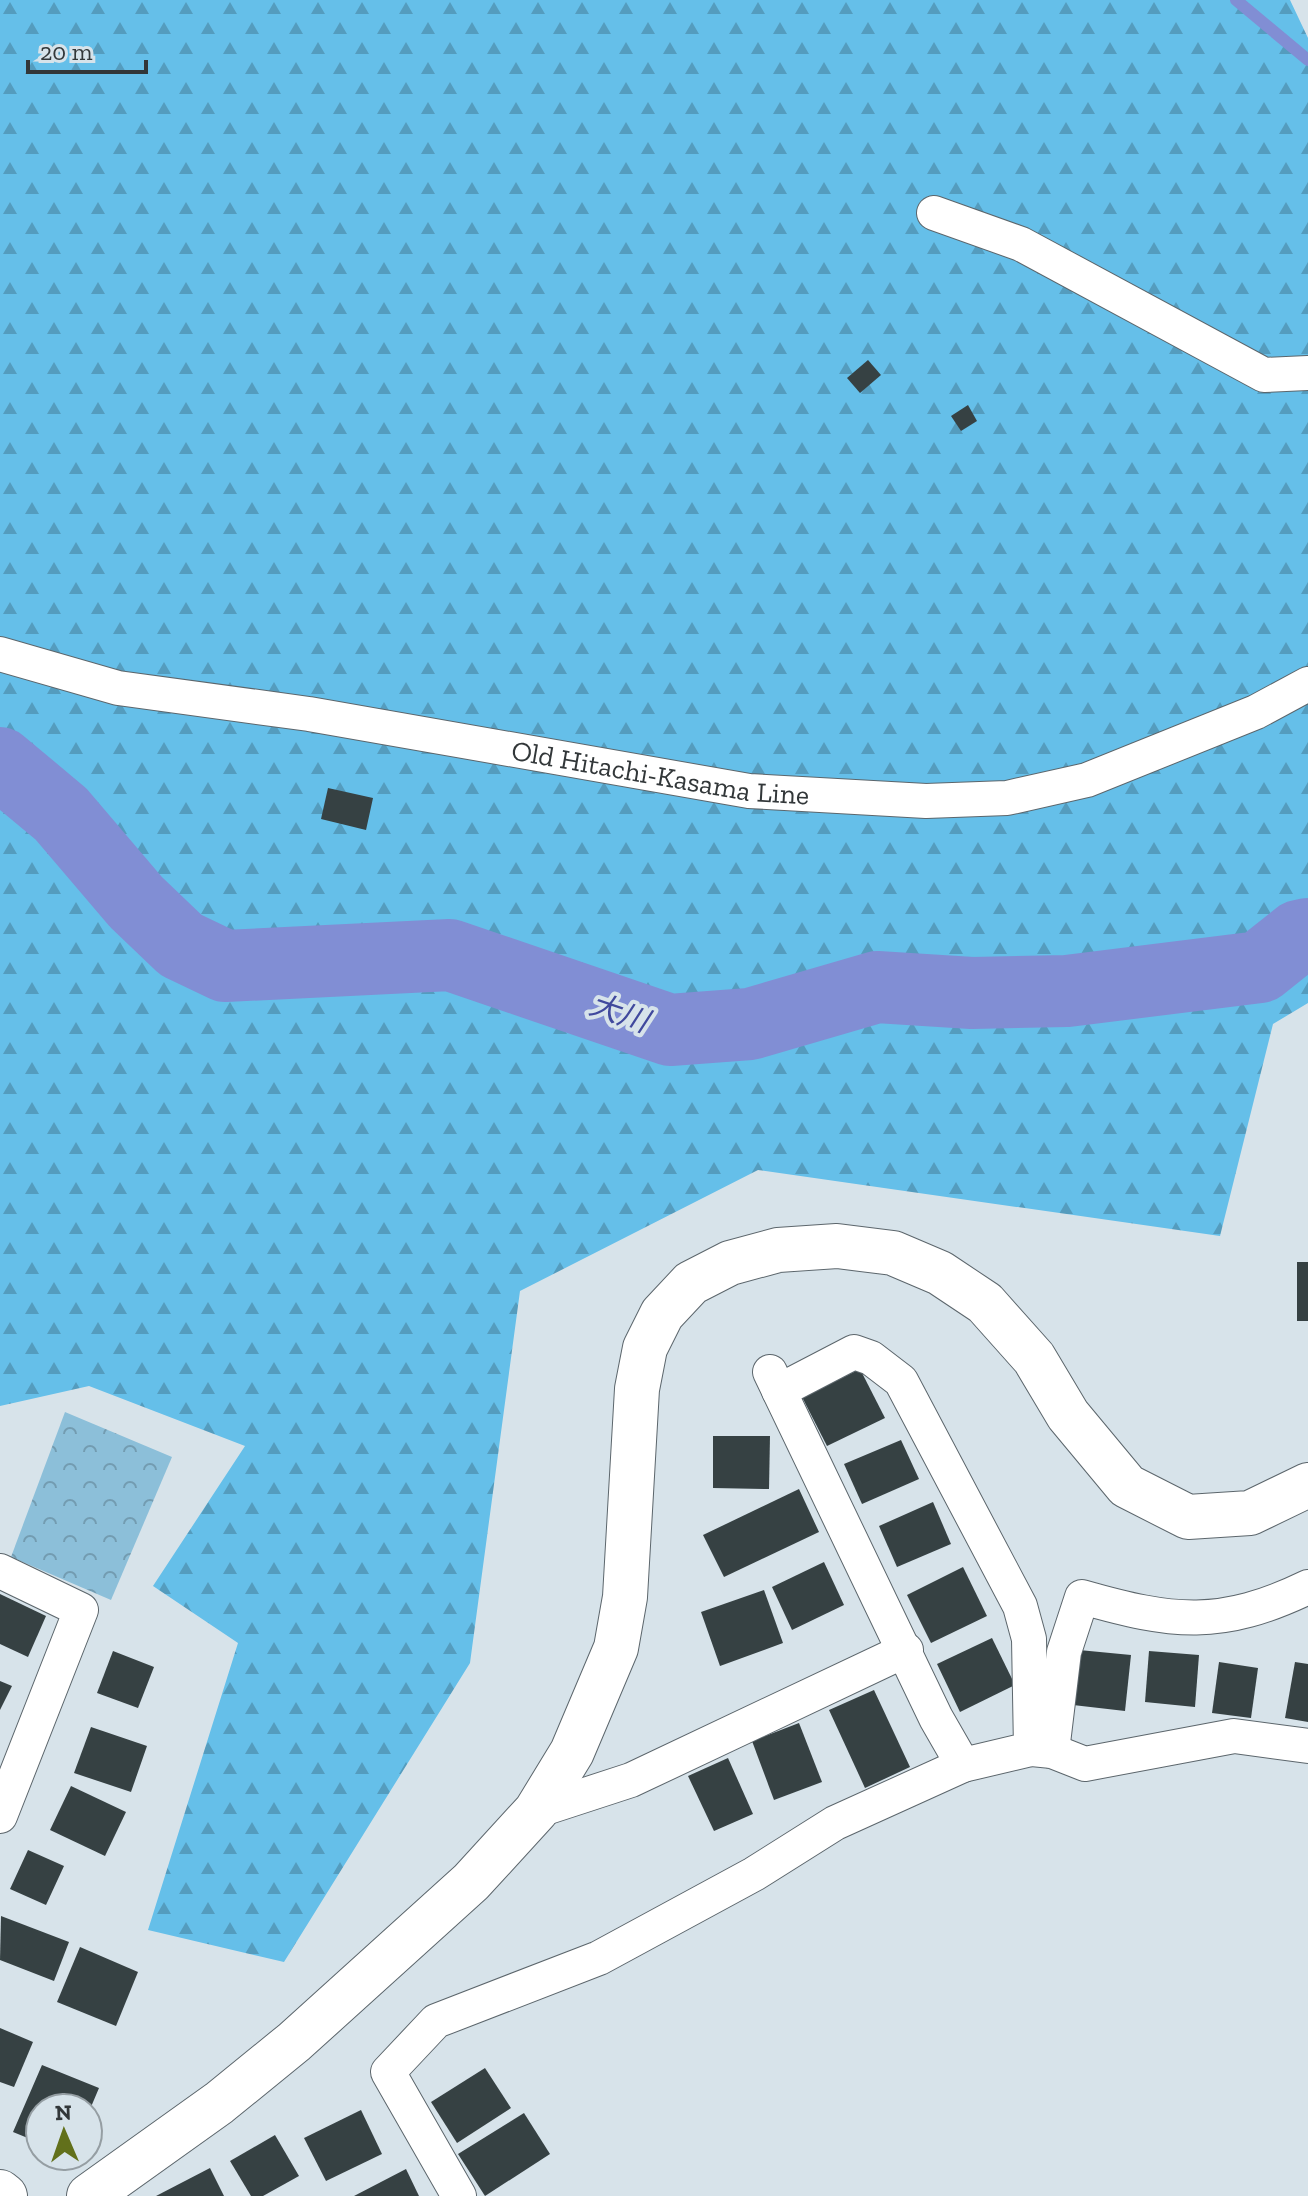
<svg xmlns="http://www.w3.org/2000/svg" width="1308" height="2196" viewBox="0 0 1308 2196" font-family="'Zilla Slab','Noto Sans JP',serif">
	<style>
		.forest { fill: url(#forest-firs) }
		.park { fill: url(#park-crowns) }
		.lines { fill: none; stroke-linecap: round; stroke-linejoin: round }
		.stream { stroke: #818ed4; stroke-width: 12 }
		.river { stroke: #818ed4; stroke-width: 72 }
		.building { fill: #364143 }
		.street-casing { stroke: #5c666c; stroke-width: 36 }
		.secondary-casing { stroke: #5c666c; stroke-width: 46 }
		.street { stroke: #fff; stroke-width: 34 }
		.secondary { stroke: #fff; stroke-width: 44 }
		.labels { text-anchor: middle; stroke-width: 8; stroke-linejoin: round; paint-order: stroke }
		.street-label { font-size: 28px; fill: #323739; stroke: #d7e3ea }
		.water-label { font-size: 30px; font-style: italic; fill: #40499d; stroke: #d7e3ea }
	</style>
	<defs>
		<pattern id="forest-firs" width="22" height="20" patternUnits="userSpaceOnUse" patternTransform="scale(2)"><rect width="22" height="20" fill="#65bfe9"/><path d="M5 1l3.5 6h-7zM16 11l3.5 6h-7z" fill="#549cbe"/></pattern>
		<pattern id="park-crowns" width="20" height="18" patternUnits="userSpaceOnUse" patternTransform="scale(2)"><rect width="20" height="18" fill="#8cbfd9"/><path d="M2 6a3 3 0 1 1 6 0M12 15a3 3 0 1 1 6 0" fill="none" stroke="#739cb1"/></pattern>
	</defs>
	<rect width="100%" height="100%" fill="#d7e3ea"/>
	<!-- forest -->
	<polygon class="forest" points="0,0 1290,0 1308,38 1308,1003 1273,1024 1220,1236 758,1170 520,1291 470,1663 284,1962 148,1930 238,1643 153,1586 245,1446 89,1386 0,1406"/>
	<!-- park -->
	<polygon class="park" points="65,1412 172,1457 111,1600 11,1557"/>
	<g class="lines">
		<!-- stream -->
		<polyline class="stream" points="1236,0 1308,60"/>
		<!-- river -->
		<polyline class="river" points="0,763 61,814 136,902 181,945 225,966 450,955 670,1030 750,1024 877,987 972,993 1067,991 1260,967 1299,936 1308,934"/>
	</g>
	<!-- building -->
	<g class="building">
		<polygon points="868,360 881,375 860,393 847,378"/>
		<polygon points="968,405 977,421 961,431 951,416"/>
		<polygon points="328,788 373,798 366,830 321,819"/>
		<rect x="1297" y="1262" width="11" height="59"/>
		<polygon points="860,1369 885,1418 827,1446 802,1397"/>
		<polygon points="713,1436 770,1436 769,1489 713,1488"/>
		<polygon points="901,1440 919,1479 862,1504 844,1464"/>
		<polygon points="799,1489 819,1532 724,1577 703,1535"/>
		<polygon points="933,1502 951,1544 897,1567 879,1526"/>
		<polygon points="824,1562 844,1605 792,1630 772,1587"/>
		<polygon points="963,1567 987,1616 931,1643 907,1595"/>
		<polygon points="764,1590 783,1643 720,1666 701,1612"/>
		<polygon points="0,1594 46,1616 28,1657 0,1644"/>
		<polygon points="992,1638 1015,1685 960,1712 937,1664"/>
		<polygon points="1079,1650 1131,1655 1125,1711 1073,1705"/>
		<polygon points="113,1651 154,1667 138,1708 97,1693"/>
		<polygon points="1149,1651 1199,1655 1195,1707 1145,1702"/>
		<polygon points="1219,1662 1258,1668 1251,1718 1212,1713"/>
		<polygon points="1295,1662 1308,1664 1308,1722 1285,1718"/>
		<polygon points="0,1681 12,1686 0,1710"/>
		<polygon points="874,1690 910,1767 865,1788 829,1710"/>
		<polygon points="799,1723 822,1782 774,1800 752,1741"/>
		<polygon points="91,1727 147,1746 131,1792 74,1773"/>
		<polygon points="728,1758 753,1814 714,1831 688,1776"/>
		<polygon points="71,1786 126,1812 105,1856 50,1830"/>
		<polygon points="28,1850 64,1866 46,1905 10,1889"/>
		<polygon points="1,1916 69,1942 54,1981 0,1960"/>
		<polygon points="80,1947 138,1972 116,2026 57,2002"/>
		<polygon points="0,2028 33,2042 14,2087 0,2082"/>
		<polygon points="42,2065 99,2088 88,2114 88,2108 40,2108 40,2143 13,2132"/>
		<polygon points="485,2068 511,2108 457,2143 431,2102"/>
		<polygon points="361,2110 382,2154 326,2181 304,2138"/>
		<polygon points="524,2113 550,2154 485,2196 458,2154"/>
		<polygon points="275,2135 299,2176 263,2196 251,2196 230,2161"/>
		<polygon points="210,2168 224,2196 156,2196"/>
		<polygon points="406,2169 419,2196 354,2196"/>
	</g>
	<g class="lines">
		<defs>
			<g id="street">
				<polyline points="934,213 1021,244 1264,375 1308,373"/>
				<path id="s1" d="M0,654L118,688L309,714L749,791L926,801L1007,798L1087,780L1256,712L1308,684"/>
				<polyline points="779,1391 854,1352 871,1358 901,1381 1020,1606 1029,1639 1031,1749 963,1765"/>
				<polyline points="0,1571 81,1610 0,1816"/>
				<polyline points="1032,1749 1052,1751 1085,1764 1234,1736 1308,1746"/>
				<path d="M1052,1751L1064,1652L1082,1597C1173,1623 1221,1629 1308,1587"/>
				<polyline points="536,1811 631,1780 906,1650"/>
				<polyline points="459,2196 388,2072 436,2021 599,1958 754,1874 835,1823 963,1765 936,1718 770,1372"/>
			</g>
			<g id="secondary">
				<polyline points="0,2192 5,2196"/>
				<polyline points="89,2196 219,2103 294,2042 471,1882 536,1811 572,1752 616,1648 625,1597 637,1389 645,1348 662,1314 691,1283 730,1263 778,1250 837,1246 893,1253 940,1273 985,1303 1034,1358 1068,1415 1127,1486 1188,1517 1250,1513 1308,1485"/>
			</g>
		</defs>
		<!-- street casing -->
		<use href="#street" class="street-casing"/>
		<!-- secondary casing -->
		<use href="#secondary" class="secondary-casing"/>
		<!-- street -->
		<use href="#street" class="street"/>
		<!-- secondary -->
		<use href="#secondary" class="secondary"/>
	</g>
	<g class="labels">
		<!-- street labels -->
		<g class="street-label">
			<text dy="10" stroke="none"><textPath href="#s1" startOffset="672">Old Hitachi-Kasama Line</textPath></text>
		</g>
		<!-- water labels -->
		<g class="water-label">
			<text transform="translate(619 1013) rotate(19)" y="10">大川</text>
		</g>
	</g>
	<!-- north arrow -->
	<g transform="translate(64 2132) rotate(358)"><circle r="38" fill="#d7e3ea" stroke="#959ea3" stroke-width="2"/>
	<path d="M0-6L14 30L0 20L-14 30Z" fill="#62701b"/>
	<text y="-12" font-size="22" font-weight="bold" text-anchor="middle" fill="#323739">N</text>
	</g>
	<!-- scale -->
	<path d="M28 60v12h118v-12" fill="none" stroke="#323739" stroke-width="4"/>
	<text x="40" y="60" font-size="24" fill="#323739" stroke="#d7e3ea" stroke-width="6" paint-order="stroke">20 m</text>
</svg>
